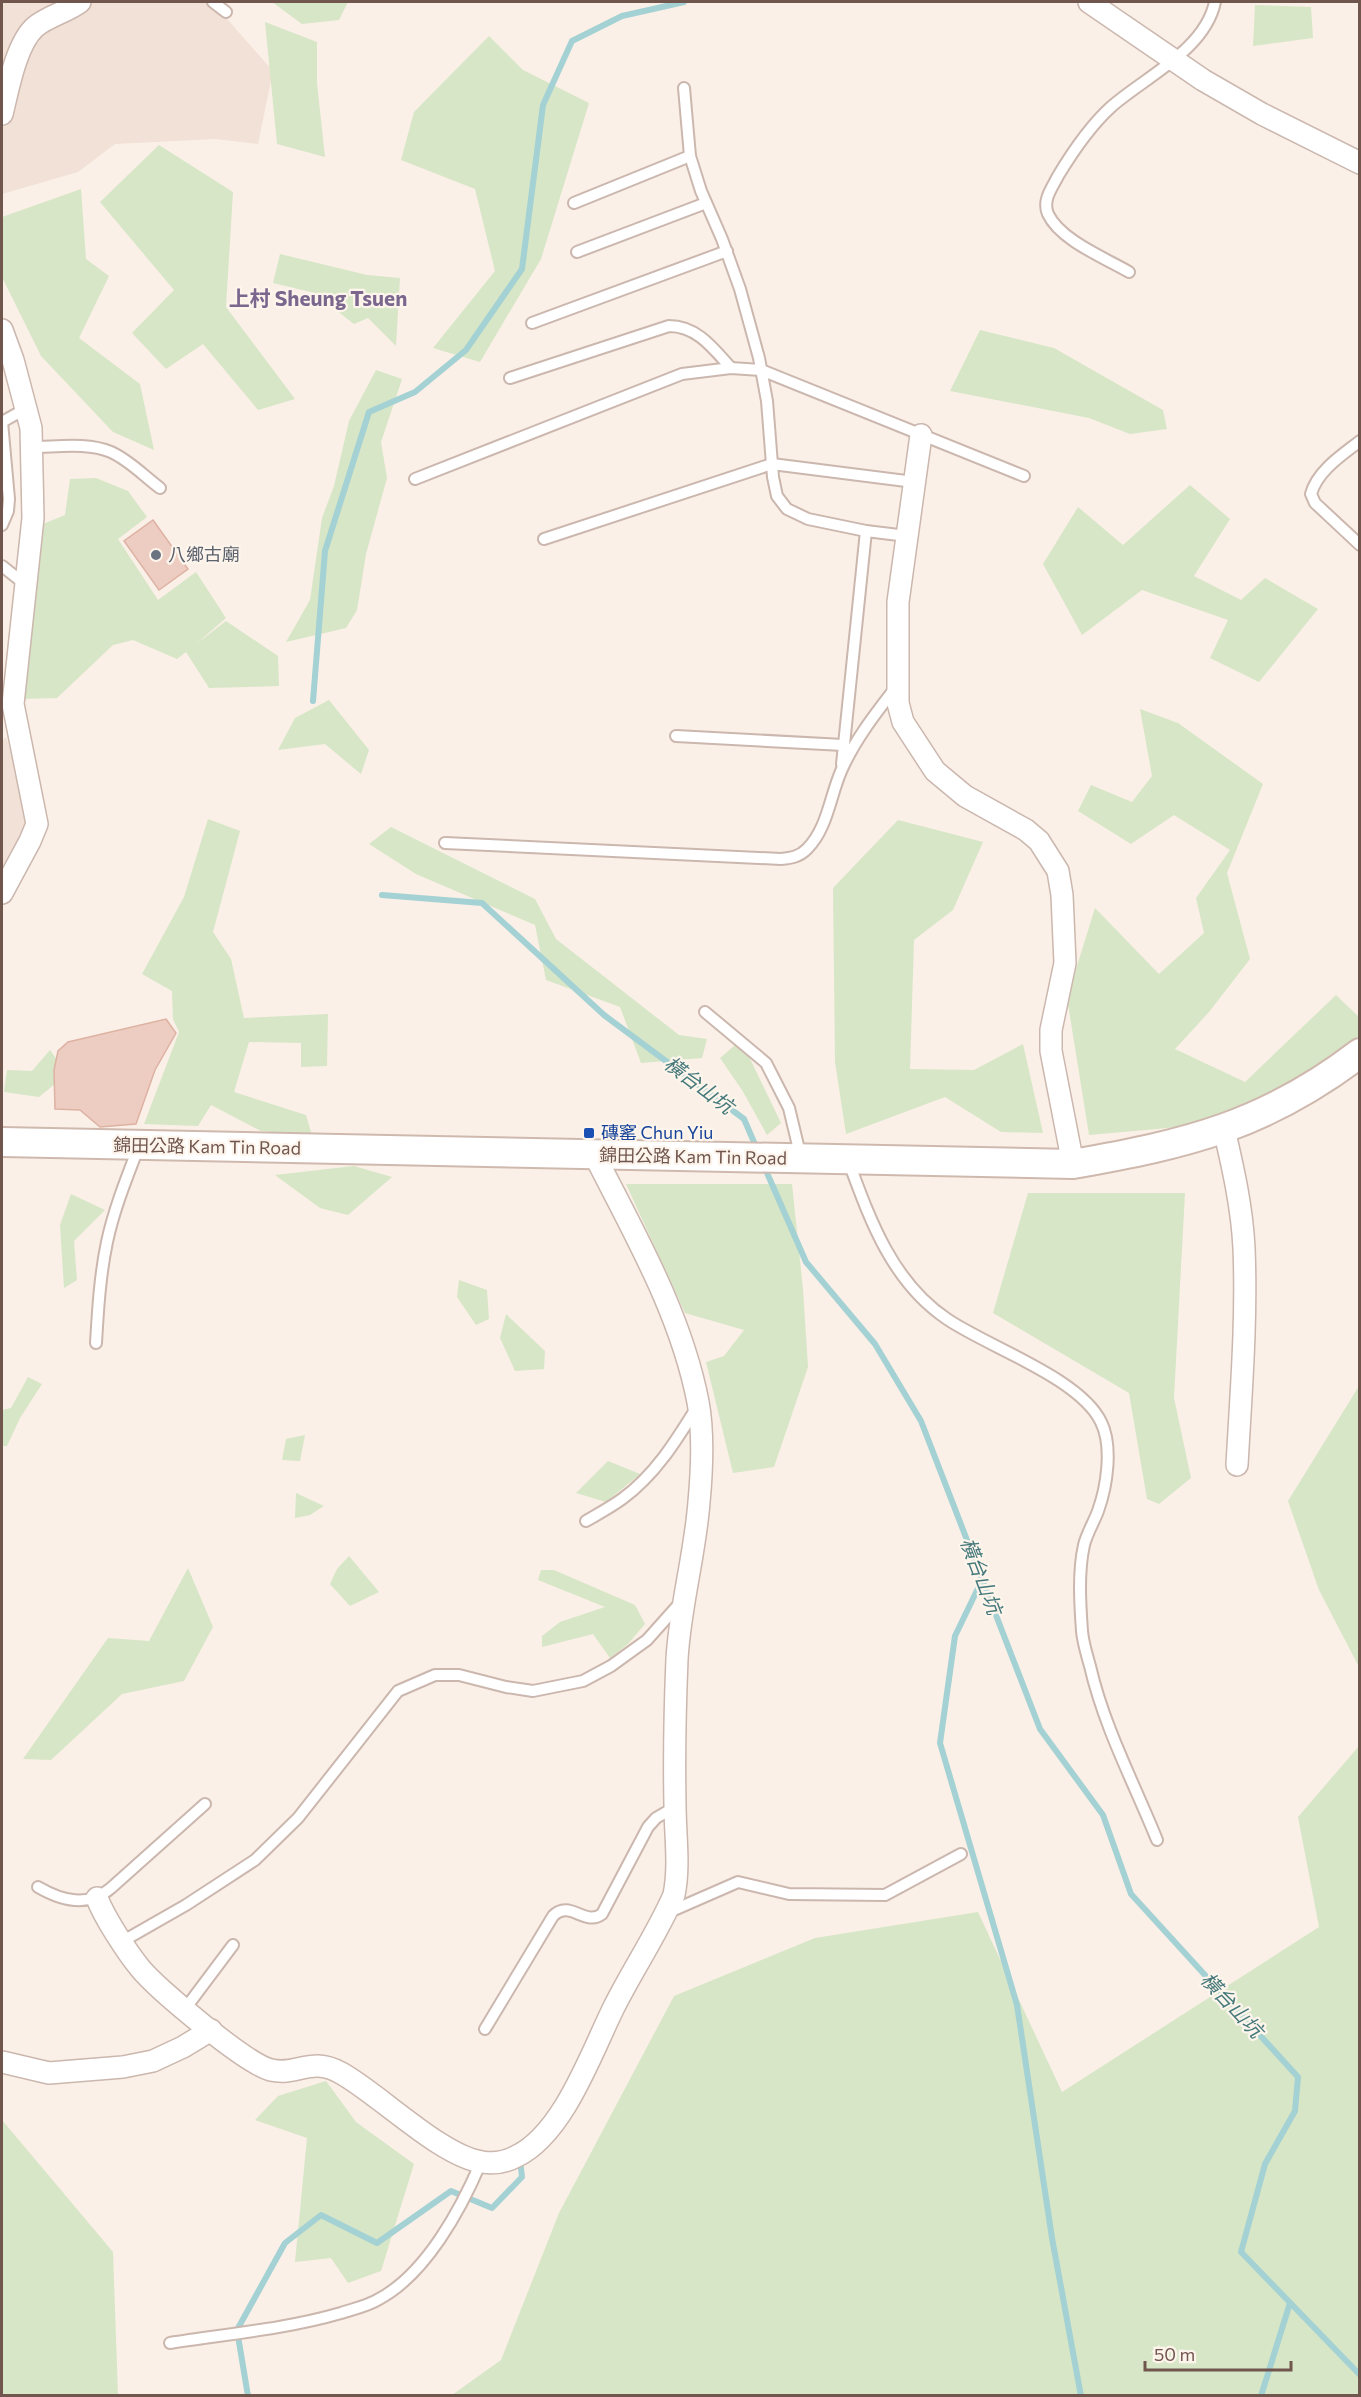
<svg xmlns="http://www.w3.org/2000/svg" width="1361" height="2397" viewBox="0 0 1361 2397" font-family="Commissioner,'Noto Sans TC',sans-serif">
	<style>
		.residential { fill: #f1e1d6 }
		.green { fill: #d7e6c6 }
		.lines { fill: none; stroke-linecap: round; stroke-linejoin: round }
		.stream { stroke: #a4d1d3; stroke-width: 6 }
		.building { fill: #edcdc1; stroke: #deb2a3; stroke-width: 1.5 }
		.service-casing { stroke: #cbb7ae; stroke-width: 14 }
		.minor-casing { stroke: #cbb7ae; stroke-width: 24 }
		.secondary-casing { stroke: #cfb9ae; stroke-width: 32 }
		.service { stroke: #fff; stroke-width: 10 }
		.minor { stroke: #fff; stroke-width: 21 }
		.secondary { stroke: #fff; stroke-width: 28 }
		.worship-dot { fill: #6b7280; stroke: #fdf5ec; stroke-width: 2 }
		.transit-dot { fill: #1a4fb4; stroke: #fdf5ec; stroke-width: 2 }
		.labels { text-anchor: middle; stroke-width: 4.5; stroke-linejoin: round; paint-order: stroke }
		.worship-label { font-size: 18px; fill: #5b616d; stroke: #fdf5ec; text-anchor: start }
		.transit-label { font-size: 18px; fill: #164399; stroke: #fdf5ec; text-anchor: start }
		.street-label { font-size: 18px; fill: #71564e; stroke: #fdf5ec }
		.water-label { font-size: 20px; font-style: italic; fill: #46797b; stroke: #fdf5ec }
		.quarter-label { font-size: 21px; font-weight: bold; fill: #7b668d; stroke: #fdf5ec }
	</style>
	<rect width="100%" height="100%" fill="#faf0e7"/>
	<!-- residential -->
	<g class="residential">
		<polygon points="2,2 212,2 273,71 258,144 215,139 115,144 78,172 2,194"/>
		<polygon points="6,737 32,816 2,876 2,742"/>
	</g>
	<!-- green -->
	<g class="green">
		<polygon points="272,2 348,2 339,20 302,24"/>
		<polygon points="1255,5 1311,7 1313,38 1253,46"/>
		<polygon points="265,22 317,42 317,83 325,157 277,144"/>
		<polygon points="489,36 523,70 589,103 541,259 480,362 433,348 495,271 475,189 401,160 414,112"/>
		<polygon points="159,145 233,192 226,307 295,399 258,410 203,344 166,369 132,333 174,290 100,202"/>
		<polygon points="81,189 86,259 109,276 79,338 140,384 154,450 113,432 41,356 2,277 2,217"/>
		<polygon points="280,254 367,275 400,278 396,346 368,318 354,324 332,307 336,298 273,283"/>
		<polygon points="980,330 1054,348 1163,410 1167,429 1130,434 1089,418 950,391"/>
		<polygon points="376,370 402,379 381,442 387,478 366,554 357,610 346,628 286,642 310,600 322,518 334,486 349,421"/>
		<polygon points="96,478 128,491 147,517 118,539 158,600 196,572 226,618 196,644 226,621 278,656 279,686 209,688 186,652 177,659 133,640 113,645 57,698 23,699 43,524 65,515 70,479"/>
		<polygon points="1190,485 1230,519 1194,576 1241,600 1265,578 1318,609 1259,682 1210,658 1228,620 1142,590 1082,635 1043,564 1078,507 1123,545"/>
		<polygon points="329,700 369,750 361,774 325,744 278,750 295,718"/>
		<polygon points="1140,709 1178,723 1263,784 1227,873 1250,959 1209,1012 1175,1049 1245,1082 1336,995 1359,1017 1359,1035 1317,1089 1212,1124 1089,1135 1067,998 1095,908 1159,974 1204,933 1196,898 1230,850 1174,815 1131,844 1078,811 1091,785 1132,802 1152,776"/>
		<polygon points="208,819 240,831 213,932 231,959 244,1018 328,1014 327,1066 301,1067 301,1043 249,1042 234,1092 306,1115 312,1135 261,1131 211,1105 198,1126 144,1124 179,1032 173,1019 172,991 142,974 184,897"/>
		<polygon points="898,820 983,842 953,910 914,940 910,1069 974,1070 1023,1044 1043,1133 1001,1132 945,1097 846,1134 835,1062 833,888"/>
		<polygon points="391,827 535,899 556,939 679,1035 707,1039 702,1058 641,1063 620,1007 546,980 535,925 416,874 369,844"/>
		<polygon points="741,1040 781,1123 767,1135 742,1090 720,1058"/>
		<polygon points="50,1050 67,1074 39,1097 4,1092 7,1070 32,1071"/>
		<polygon points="354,1166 392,1177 348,1215 320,1208 275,1175"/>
		<polygon points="626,1184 792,1184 803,1289 808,1367 774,1467 733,1473 706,1362 724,1356 744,1330 685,1313"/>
		<polygon points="1028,1193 1185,1193 1174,1398 1191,1478 1159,1504 1147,1499 1129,1393 993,1313"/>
		<polygon points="71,1194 105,1210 74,1241 77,1280 64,1288 60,1225"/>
		<polygon points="459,1280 487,1290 489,1319 476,1325 457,1297"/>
		<polygon points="506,1314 545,1351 544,1369 515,1371 500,1338"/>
		<polygon points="28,1377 42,1384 20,1418 7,1446 2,1446 2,1410 11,1408"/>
		<polygon points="1359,1386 1360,1386 1359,1667 1319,1590 1288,1501"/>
		<polygon points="305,1435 300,1461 282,1460 286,1439"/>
		<polygon points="608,1461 640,1474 606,1502 576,1493"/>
		<polygon points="296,1493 324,1506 310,1515 295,1518"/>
		<polygon points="349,1556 379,1592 350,1606 330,1584 337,1569"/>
		<polygon points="188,1568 213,1627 184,1681 122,1694 51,1760 23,1759 108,1638 149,1641"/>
		<polygon points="541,1570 554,1570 635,1605 645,1624 628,1644 610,1658 593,1634 542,1647 542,1636 560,1622 605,1607 538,1580"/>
		<polygon points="1359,1746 1359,2395 452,2395 501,2360 559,2213 674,1996 815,1938 978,1912 1062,2092 1319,1927 1298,1817"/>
		<polygon points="326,2081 356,2122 414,2164 381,2271 348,2283 331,2258 295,2262 307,2138 255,2120 278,2096"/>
		<polygon points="2,2120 113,2252 118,2395 2,2395"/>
	</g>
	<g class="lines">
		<!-- stream -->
		<g class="stream">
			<polyline points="313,701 325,551 369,412 415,392 466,350 522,269 543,105 572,41 622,16 684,2"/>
			<polyline points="382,895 482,903 604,1015 744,1119 757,1149"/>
			<polyline points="764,1166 806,1262 875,1344 921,1421 1040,1729 1103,1815 1131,1894 1298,2077 1295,2111 1265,2164 1241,2252 1360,2375"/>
			<polyline points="982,1580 955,1636 940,1743 1017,2005 1052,2238 1081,2396"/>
			<polyline points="248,2396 237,2330 285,2243 321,2215 377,2243 451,2191 492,2208 522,2177 520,2160"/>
			<polyline points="1261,2396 1290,2303"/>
		</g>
	</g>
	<!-- building -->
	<g class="building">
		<polygon points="153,520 188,569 159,590 124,541"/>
		<polygon points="166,1019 176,1033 155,1070 136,1124 100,1127 80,1110 55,1109 54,1070 58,1051 68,1042"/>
	</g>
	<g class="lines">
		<defs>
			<g id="service">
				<polyline points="213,2 226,12"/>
				<polyline points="684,88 690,156 701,191 722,239 740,289 759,358 767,401 773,477 777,496 787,509 808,519 866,531 907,536"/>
				<polyline points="574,203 690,156"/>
				<polyline points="577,252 706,203"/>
				<path d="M1129,272C1105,258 1060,240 1048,214C1042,200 1052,188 1058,176C1073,151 1089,127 1111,107C1145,77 1205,50 1215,2"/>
				<polyline points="532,323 727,251"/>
				<path d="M510,378L669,326C697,326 713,348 731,368"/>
				<polyline points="2,422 27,408"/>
				<path d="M1360,441C1342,455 1317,471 1311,494L1315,503L1360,545"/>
				<path d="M31,447C57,447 87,442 111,452C129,460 144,476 160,488"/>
				<polyline points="415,479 682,374 731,368 761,370 1024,476"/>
				<polyline points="2,525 8,511 9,499 2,422"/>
				<polyline points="544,539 772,464 914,482"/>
				<polyline points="2,566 26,585"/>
				<polyline points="676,736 843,745"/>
				<polyline points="842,764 866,531"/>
				<path d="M445,843L781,859C791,858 799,857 807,849C828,828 830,795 842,769C856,738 876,713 896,687"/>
				<polyline points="705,1012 766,1063 789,1108 801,1158"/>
				<path d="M848,1160C870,1220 892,1282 947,1319C988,1347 1080,1378 1101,1422C1113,1446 1107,1486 1098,1511C1094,1522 1087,1533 1084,1545C1078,1572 1080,1603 1082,1631C1083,1643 1087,1655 1090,1666C1104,1727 1134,1783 1157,1840"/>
				<path d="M96,1343C98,1309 100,1275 107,1242C114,1209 127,1177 139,1146"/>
				<path d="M586,1521C598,1514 611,1507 622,1499C655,1475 676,1441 697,1407"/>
				<path d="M38,1887C62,1901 88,1908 111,1888L205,1804"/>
				<polyline points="667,1913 738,1882 789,1894 885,1895 961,1854"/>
				<polyline points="123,1941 186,1905 255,1860 298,1818 398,1691 435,1675 459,1675 506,1687 533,1691 583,1681 611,1666 647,1640 680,1603"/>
				<polyline points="185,2009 233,1945"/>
				<path d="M485,2029L553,1916C570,1899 585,1927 602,1914L648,1827L656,1818L675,1807"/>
				<path d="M170,2343C227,2334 286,2329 341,2313C353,2309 368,2306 379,2299C426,2274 461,2209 481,2162"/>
			</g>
			<g id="minor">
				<polyline points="1089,2 1203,80 1262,114 1360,163"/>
				<path d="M2,114C8,90 16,44 35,27C48,16 67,12 80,2"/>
				<polyline points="2,330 13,360 31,428 33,518 13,704 37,824 30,841 2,893"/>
				<polyline points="921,435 898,602 898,703 903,722 935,771 965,796 1026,830 1039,841 1058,871 1062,895 1065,963 1051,1030 1051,1051 1073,1164"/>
				<path d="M1224,1129C1233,1168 1242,1207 1244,1248C1247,1320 1241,1393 1237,1465"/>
				<path d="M97,1898C104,1917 127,1952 140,1968C157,1989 246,2064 271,2070C298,2076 311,2056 341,2073C379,2094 442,2157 482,2162C494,2164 506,2162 517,2156C564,2133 592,2051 614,2007C633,1969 657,1934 674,1895C680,1865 675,1835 675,1805C674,1756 675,1707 677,1659C680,1606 695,1555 699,1502C702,1470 704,1434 698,1402C681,1314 635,1235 595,1156"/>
				<polyline points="2,2062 49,2073 123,2067 153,2061 183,2047 211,2030"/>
			</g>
			<path id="secondary" d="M2,1142L1073,1164C1188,1144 1266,1125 1360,1053"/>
		</defs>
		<!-- service casing -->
		<use href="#service" class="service-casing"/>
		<!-- minor casing -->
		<use href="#minor" class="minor-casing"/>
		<!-- secondary casing -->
		<use href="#secondary" class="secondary-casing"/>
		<!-- service -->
		<use href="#service" class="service"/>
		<!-- minor -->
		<use href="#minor" class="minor"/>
		<!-- secondary -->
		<use href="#secondary" class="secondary"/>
	</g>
	<!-- markers -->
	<circle class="worship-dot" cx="156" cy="555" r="6"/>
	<rect class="transit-dot" x="583" y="1127" width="12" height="12" rx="3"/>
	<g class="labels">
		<!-- worship labels -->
		<g class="worship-label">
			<text x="168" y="561">八鄉古廟</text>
		</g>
		<!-- transit labels -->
		<g class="transit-label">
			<text x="601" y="1139">磚窰 Chun Yiu</text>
		</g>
		<!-- street labels -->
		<g class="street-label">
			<text transform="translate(207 1147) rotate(1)" y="6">錦田公路 Kam Tin Road</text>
			<text transform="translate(693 1157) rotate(1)" y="6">錦田公路 Kam Tin Road</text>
		</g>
		<!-- water labels -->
		<g class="water-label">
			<text transform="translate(699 1085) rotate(37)" y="7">橫台山坑</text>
			<text transform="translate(981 1576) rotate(69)" y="7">橫台山坑</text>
			<text transform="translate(1232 2005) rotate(47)" y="7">橫台山坑</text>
		</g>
		<!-- quarter labels -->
		<g class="quarter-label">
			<text x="318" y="306">上村 Sheung Tsuen</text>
		</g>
	</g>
	<!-- border -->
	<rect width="1361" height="2397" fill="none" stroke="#71564e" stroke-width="6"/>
	<!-- scale -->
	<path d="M1145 2361v9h146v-9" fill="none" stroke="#71564e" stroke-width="3"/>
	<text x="1154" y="2361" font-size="18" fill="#71564e" stroke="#fdf5ec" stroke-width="4.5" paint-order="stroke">50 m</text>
</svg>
